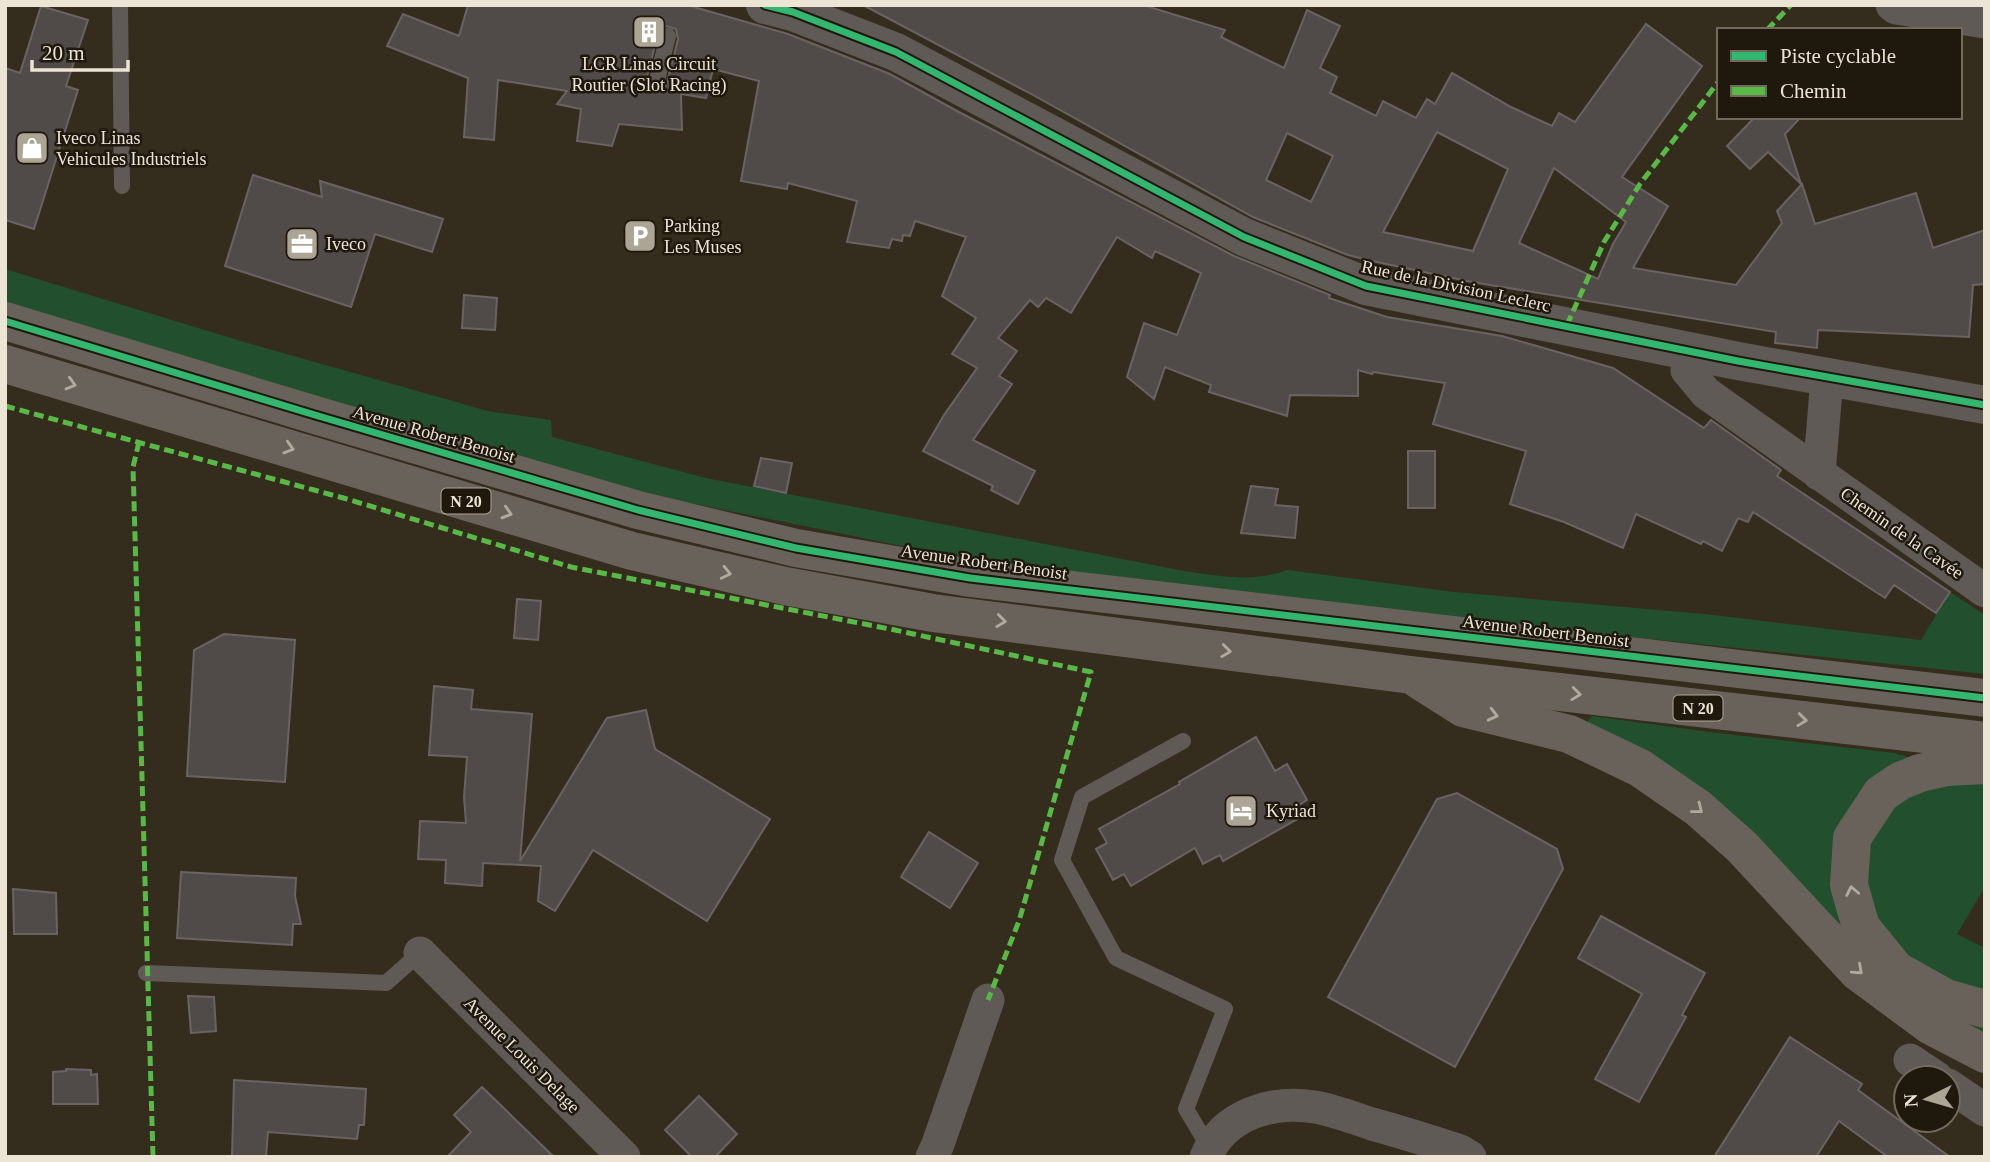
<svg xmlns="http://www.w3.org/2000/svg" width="1990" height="1162" viewBox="0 0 1990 1162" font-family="'Times New Roman',serif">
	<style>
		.green { fill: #224f2d }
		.building { fill: #504a49; stroke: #696463; stroke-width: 2; fill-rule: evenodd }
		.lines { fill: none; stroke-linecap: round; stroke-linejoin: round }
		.service { stroke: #605a57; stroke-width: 16 }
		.minor { stroke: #605a57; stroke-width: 33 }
		.tertiary { stroke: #605a57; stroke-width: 38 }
		.primary { stroke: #69625b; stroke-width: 38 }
		.quiet { stroke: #58b947; stroke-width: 5; stroke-dasharray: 10 5; stroke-linecap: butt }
		.cycleway-casing { stroke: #1f180d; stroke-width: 11 }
		.cycleway { stroke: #33b770; stroke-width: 7 }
		.oneway { stroke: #b1aa9e }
		.labels { text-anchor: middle; stroke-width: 5; stroke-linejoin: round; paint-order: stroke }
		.shield { fill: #1f180d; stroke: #aea798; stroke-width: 2 }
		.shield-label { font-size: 16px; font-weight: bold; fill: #ece4d4 }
		.poi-label { font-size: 18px; fill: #ece4d4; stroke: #1f180d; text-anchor: start }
		.street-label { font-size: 18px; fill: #ece4d4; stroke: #1f180d }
	</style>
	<rect width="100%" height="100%" fill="#342c1d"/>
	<!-- green -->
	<g class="green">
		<path d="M5,269L244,342L488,411L551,420L552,437L706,478L1184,571C1222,576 1251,583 1288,570L1454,592L1705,614L1921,640L1950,592L1985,615V674L1393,612L1041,570L907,547L680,501L552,469L5,302Z"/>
		<polygon points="1592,716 1717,733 1895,753 1915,759 1837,894 1985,1020 1985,1041 1586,723"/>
		<polygon points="1985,778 1985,887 1957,934 1985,948 1985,1000 1923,975 1870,912 1864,851 1886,813 1905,794"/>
	</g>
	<!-- building -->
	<g class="building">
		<path d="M468,5H687L788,34L890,74L957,111L1234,256L1330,295L1329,298L1387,317L1502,336L1613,368L1704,428L1711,420L1781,470L1777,476L1950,592L1936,613L1894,585L1885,598L1753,512L1748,522L1738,518L1722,551L1703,541L1701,544L1636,514L1623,548L1564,522L1510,504L1526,451L1433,424L1445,383L1373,372L1372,374L1358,370V396L1290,395L1287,416L1209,392L1211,385L1165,367L1154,399L1127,377L1144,323L1177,335L1201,273L1155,251L1152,258L1117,237L1071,313L1046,298L1038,307L1030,300L998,338L1017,351L999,376L1012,384L973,440L1035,471L1018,504L991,490L993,486L923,451L944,415L977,368L952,354L976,318L942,296L966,237L915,221L910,236L903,235L902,241L892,239L889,248L847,242L857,201L788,183L787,189L741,181L759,81L713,69L706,98L681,94L682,130L619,124L612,146L577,141L581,109L557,104L567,91L498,80L494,140L464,137L468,78L387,46L403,14L459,36ZM666,26L676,29L678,39L667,83L664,88L655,90L649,87L647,77L658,33Z"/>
		<path d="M863,5H1143L1225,30L1221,37L1284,68L1307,10L1340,26L1320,68L1337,77L1330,93L1376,116L1383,101L1416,118L1427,99L1435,104L1452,73L1511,107L1552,126L1559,113L1575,122L1646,24L1702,66L1622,177L1668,206L1633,268L1736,285L1782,223L1777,211L1802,184L1815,224L1916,193L1933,248L1985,230V284L1973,285L1969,337L1818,330L1817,348L1775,343L1776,332L1472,282L1372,261L1348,255L1253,217L1033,95ZM1437,132L1508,169L1473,251L1383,232ZM1287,133L1333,156L1311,202L1266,180ZM1554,168L1626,222L1613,244L1598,279L1519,243Z"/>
		<polygon points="41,6 88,20 66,86 78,90 34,229 5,220 5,68 20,73"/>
		<polygon points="1755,117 1801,117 1785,134 1801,184 1768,152 1750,169 1727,146"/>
		<polygon points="253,175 322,197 320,181 443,219 432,252 375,234 351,307 225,266"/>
		<polygon points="464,295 497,298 495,330 462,328"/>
		<rect x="1408" y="451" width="27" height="57"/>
		<polygon points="761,458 792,463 786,493 754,486"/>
		<polygon points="1251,486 1278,489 1275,505 1298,507 1295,538 1241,533"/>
		<polygon points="517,599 541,601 538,640 514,638"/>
		<polygon points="224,634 295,640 285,782 187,776 194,650"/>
		<polygon points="434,686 473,690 471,709 532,714 520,861 607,718 646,710 655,749 770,819 707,921 593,850 555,911 538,901 541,866 483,863 482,886 445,883 446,860 418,859 420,821 466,823 464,797 467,757 429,755"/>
		<polygon points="1256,737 1275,771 1287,764 1307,800 1296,807 1301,817 1223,861 1220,855 1203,864 1195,848 1131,886 1124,874 1113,880 1096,849 1107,843 1099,829 1180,784 1179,782"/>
		<polygon points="1457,793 1557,849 1563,869 1455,1067 1328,997 1437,799"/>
		<polygon points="929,832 978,863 950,908 901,877"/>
		<polygon points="181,872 296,878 295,896 301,924 293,924 292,945 177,938"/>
		<polygon points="13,889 56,893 57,934 14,934"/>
		<polygon points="1601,916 1705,973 1682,1015 1686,1017 1639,1102 1595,1079 1642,994 1578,958"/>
		<polygon points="188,996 214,997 216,1031 191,1033"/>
		<polygon points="1790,1037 1862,1084 1858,1090 1950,1157 1888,1157 1839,1121 1816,1157 1714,1157"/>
		<polygon points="66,1069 91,1070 91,1075 97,1074 98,1104 53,1104 53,1072 66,1071"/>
		<polygon points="234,1080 366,1089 364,1125 359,1125 357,1139 268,1132 266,1157 232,1157"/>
		<polygon points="482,1087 554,1157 447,1157 471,1132 454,1115"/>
		<polygon points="699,1096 737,1134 715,1157 692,1157 665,1130"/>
	</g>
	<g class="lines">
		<!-- service -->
		<g class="service">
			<polyline points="120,5 122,186"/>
			<polyline points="657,80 668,36"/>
			<polyline points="1183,741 1082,797 1062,860 1116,958 1225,1009 1186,1109 1210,1149"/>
			<polyline points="146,973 386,983 420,953"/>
		</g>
		<!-- minor -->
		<g class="minor">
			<polyline points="1892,5 1896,8 1985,22"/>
			<polyline points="1689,351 1687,370 1706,393 1985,591"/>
			<polyline points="1819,474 1827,378"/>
			<polyline points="420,953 624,1157"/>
			<polyline points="1910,1060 1937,1078"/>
			<polyline points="1948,1085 1985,1110"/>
			<polyline points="932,1157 938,1144 988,1000"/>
			<path d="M1206,1157C1224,1114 1272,1100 1315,1107C1334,1110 1353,1118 1372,1124C1401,1132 1430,1141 1460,1151L1470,1157"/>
		</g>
		<!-- tertiary -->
		<polyline class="tertiary" points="765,5 793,12 896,52 1244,237 1366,286 1738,361 1985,405"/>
		<!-- primary -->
		<g class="primary">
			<polyline points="5,321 315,415 638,510 796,548 970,578 1985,698"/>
			<polyline points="5,364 632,551 785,586 933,613 1411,675 1985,741"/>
			<polyline points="1419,680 1463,708 1569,734 1640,768 1698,808 1742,847 1858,972 1931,1026 1985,1054"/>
			<polyline points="1985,765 1947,767 1920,773 1900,781 1881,794 1852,838 1849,885 1861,927 1896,970 1946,998 1985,1009"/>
		</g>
		<!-- quiet -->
		<g class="quiet">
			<polyline points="1767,30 1791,5"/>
			<polyline points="1567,325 1604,242 1640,184 1719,81"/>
			<polyline points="5,406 347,499 571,567 890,629 1091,672 1019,921 988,1000"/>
			<polyline points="139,442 133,467 153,1157"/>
		</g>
		<defs>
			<g id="cycleway">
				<polyline points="765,5 793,12 896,52 1244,237 1366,286 1738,361 1985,405"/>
				<polyline points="5,321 315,415 638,510 796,548 970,578 1985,698"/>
			</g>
		</defs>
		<!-- cycleway casing -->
		<use href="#cycleway" class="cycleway-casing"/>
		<!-- cycleway -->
		<use href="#cycleway" class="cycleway"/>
	</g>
	<!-- one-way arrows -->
	<defs><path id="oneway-chevron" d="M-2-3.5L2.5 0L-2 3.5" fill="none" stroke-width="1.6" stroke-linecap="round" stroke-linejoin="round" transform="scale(1.75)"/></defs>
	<g class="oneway">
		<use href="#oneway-chevron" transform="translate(71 384) rotate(16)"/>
		<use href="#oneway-chevron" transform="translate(289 448) rotate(16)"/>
		<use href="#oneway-chevron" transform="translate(507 513) rotate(17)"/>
		<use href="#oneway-chevron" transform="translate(726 573) rotate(13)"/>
		<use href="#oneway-chevron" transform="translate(1001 621) rotate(7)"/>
		<use href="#oneway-chevron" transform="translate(1226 651) rotate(7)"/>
		<use href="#oneway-chevron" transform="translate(1576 694) rotate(7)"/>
		<use href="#oneway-chevron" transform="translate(1493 715) rotate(14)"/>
		<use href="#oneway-chevron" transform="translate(1802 720) rotate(7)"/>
		<use href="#oneway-chevron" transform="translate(1698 809) rotate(38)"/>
		<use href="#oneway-chevron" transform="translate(1852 891) rotate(-101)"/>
		<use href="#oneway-chevron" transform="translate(1858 970) rotate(42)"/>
	</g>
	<!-- icons -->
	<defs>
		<symbol id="building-square" viewBox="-11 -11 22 22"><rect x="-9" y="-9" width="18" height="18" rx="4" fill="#aca494" stroke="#1f180d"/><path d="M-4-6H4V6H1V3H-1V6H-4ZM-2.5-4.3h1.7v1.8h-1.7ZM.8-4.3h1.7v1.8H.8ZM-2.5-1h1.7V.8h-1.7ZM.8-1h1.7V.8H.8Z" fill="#fff"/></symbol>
		<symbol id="shop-square" viewBox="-11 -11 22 22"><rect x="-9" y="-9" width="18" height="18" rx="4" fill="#aca494" stroke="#1f180d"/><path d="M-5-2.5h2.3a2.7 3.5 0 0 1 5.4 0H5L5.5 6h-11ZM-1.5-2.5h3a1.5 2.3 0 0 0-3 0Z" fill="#fff"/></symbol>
		<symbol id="parking-square" viewBox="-11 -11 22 22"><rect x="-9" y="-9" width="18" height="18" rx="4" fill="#aca494" stroke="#1f180d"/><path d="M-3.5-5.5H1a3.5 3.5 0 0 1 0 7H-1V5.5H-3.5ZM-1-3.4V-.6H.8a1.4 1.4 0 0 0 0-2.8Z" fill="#fff"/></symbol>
		<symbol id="office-square" viewBox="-11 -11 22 22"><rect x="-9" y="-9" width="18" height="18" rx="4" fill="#aca494" stroke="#1f180d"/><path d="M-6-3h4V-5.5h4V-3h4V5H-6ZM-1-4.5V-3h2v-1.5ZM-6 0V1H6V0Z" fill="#fff"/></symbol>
		<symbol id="hotel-square" viewBox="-11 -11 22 22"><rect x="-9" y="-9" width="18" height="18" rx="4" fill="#aca494" stroke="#1f180d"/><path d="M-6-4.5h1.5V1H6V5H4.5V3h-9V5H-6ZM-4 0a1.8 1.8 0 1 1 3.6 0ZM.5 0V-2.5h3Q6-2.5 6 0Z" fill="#fff"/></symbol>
	</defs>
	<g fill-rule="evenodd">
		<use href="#building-square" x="630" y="13" width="38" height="38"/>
		<use href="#shop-square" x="13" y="129" width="38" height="38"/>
		<use href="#parking-square" x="621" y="217" width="38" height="38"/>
		<use href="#office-square" x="283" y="225" width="38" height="38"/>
		<use href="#hotel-square" x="1222" y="792" width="38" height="38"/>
	</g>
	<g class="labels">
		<!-- shield labels -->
		<g class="shield">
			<rect x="441.5" y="488.5" width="49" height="25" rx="5"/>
			<rect x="1673.5" y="695.5" width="49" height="25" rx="5"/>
		</g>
		<g class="shield-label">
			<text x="466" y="507">N 20</text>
			<text x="1698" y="714">N 20</text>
		</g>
		<!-- poi labels -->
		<g class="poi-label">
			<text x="649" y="70" text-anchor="middle">LCR Linas Circuit<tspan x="649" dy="21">Routier (Slot Racing)</tspan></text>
			<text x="56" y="144">Iveco Linas<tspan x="56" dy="21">Vehicules Industriels</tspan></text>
			<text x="664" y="232">Parking<tspan x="664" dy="21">Les Muses</tspan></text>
			<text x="326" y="250">Iveco</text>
			<text x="1266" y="817">Kyriad</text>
		</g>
		<!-- street labels -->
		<g class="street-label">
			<text transform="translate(1456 286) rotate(12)" y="6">Rue de la Division Leclerc</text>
			<text transform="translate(434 434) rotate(16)" y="6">Avenue Robert Benoist</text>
			<text transform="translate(1902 533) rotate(35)" y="6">Chemin de la Cavée</text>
			<text transform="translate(984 562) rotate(8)" y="6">Avenue Robert Benoist</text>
			<text transform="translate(1546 631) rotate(7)" y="6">Avenue Robert Benoist</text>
			<text transform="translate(522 1055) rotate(45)" y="6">Avenue Louis Delage</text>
		</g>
	</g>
	<!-- border -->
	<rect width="1990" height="1162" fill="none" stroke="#ece4d4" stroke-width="14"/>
	<!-- legend -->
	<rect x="1717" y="28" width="245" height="91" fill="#1f180d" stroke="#716a5d" stroke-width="2"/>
	<rect x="1731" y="51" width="35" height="10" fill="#33b770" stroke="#716a5d" stroke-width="2"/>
	<text x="1780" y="63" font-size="21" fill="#ece4d4">Piste cyclable</text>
	<rect x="1731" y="86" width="35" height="10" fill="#58b947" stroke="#716a5d" stroke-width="2"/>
	<text x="1780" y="98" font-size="21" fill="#ece4d4">Chemin</text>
	<!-- north arrow -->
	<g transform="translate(1927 1099) rotate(265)"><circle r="33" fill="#1f180d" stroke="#716a5d" stroke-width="2"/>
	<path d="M0-5L12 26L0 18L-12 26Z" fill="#aca494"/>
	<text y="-10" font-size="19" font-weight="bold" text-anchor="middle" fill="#ece4d4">N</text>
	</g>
	<!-- scale -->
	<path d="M32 60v10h96v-10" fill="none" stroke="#ece4d4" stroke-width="3.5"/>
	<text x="42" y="60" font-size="21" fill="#ece4d4" stroke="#1f180d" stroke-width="5" paint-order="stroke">20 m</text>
</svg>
